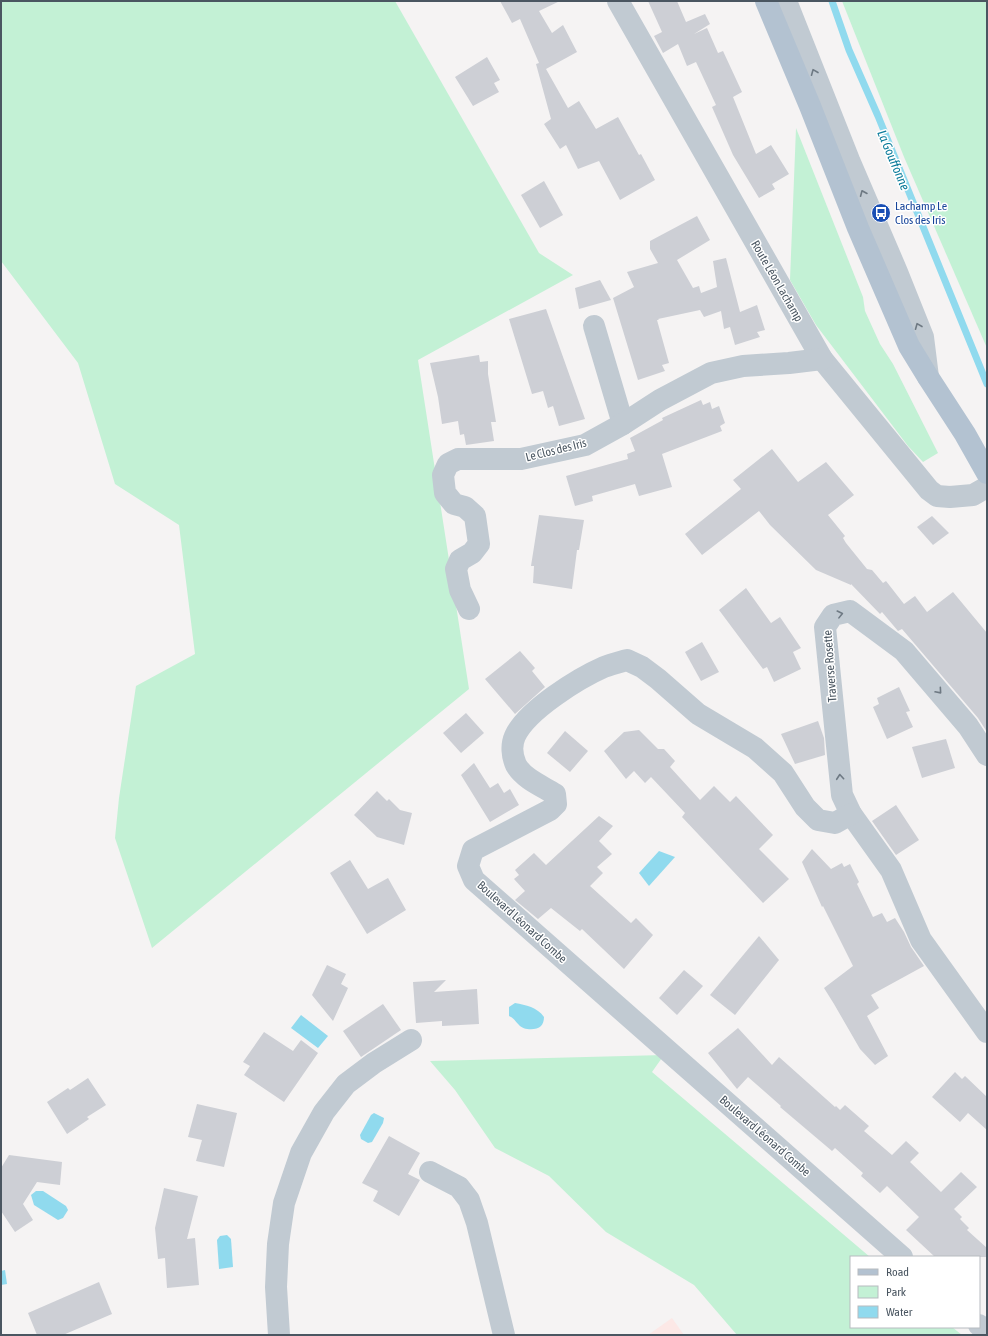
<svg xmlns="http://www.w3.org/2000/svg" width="988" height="1336" viewBox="0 0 988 1336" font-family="'Asap Condensed',sans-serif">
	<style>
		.medical { fill: #fce8e6 }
		.green { fill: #c3f1d5 }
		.water { fill: #90daee }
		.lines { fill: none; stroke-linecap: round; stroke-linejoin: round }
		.stream { stroke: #90daee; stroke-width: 7 }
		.building { fill: #cdcfd5 }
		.minor { stroke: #c1cad2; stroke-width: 22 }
		.major { stroke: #b3c2d1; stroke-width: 22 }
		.oneway { stroke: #6e7983 }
		.labels { text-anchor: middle; stroke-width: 3; stroke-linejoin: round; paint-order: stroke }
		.transit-label { font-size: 12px; fill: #164399; stroke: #fff; text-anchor: start }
		.street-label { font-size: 12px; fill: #4a5661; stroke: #fff }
		.water-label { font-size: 13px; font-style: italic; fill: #0c7c9b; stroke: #fff }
	</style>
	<rect width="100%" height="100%" fill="#f5f3f3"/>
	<!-- medical -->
	<polygon class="medical" points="672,1318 684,1335 648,1335"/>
	<!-- green -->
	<g class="green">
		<polygon points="1,1 395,1 539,253 573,275 418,360 469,689 152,948 115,838 119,798 136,686 195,654 179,525 115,484 78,363 1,261"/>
		<polygon points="842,1 987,1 987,348 904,157"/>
		<polygon points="796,128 863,297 865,311 880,344 893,364 938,453 923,462 908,446 816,325 790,280"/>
		<polygon points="664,1055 652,1072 870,1257 851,1257 851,1327 952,1327 962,1335 737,1335 694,1285 606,1232 549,1176 495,1148 455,1090 430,1061"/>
	</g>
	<!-- water -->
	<g class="water">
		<polygon points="659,851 675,857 649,886 639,873"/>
		<path d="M515,1003C526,1005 537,1007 544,1017C544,1020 543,1024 541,1026C536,1031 523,1030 519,1025C515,1021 514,1018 509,1016V1007Z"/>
		<polygon points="301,1015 328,1036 318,1048 291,1028"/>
		<polygon points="374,1113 384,1118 383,1123 372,1142 368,1143 361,1139 360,1135 371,1115"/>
		<polygon points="36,1191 43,1191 66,1206 68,1210 63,1218 58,1220 34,1205 31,1195"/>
		<polygon points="227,1235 231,1239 233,1267 219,1269 217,1240 220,1236"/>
		<polygon points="5,1270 7,1284 1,1285 1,1271"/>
	</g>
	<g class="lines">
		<!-- stream -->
		<polyline class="stream" points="832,1 849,50 878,116 987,384"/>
	</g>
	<!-- building -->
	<g class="building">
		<polygon points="500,1 560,1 539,11 552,33 563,25 577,52 546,69 568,108 579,101 596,129 618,117 639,155 641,154 655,180 620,200 599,161 578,169 566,145 560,149 544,124 551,119 536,64 539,63 520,19 512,23"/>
		<polygon points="648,1 677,1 686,22 705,14 710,24 694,34 707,28 718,53 723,51 742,92 733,97 756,154 771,145 789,174 772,184 775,189 759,198 733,155 712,107 716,105 696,62 687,66 678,44 663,53 654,36 662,32"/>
		<polygon points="487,57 500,80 494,83 499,92 473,106 455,77"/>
		<polygon points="544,181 563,215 540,228 521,195"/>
		<polygon points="697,216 710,240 677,260 693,288 699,286 701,293 717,287 713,261 726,258 740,312 757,305 765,330 757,332 760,337 735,345 730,327 724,329 721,311 704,317 700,310 658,319 659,320 657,320 669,363 662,365 665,371 638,380 613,298 634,287 627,272 658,263 650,249 650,241"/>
		<polygon points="600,280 611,300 579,309 575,288"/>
		<polygon points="546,309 585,419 559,426 553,406 548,408 543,391 532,394 509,319"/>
		<polygon points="479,355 480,362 488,361 488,374 496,422 491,422 494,441 466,445 464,434 460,435 458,421 442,424 438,397 430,363"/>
		<polygon points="701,400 703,405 710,402 712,409 719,406 725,423 720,426 722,431 662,454 672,487 639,496 635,484 592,496 593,501 575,506 566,476 628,459 627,454 635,451 630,438 663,420 662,418"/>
		<polygon points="772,449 798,482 826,462 854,495 828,515 845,536 843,538 846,543 867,569 872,570 883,583 886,581 904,604 915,596 927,612 953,592 987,633 987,732 978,718 902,629 898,631 882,612 880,614 851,584 851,585 816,570 770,525 759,511 702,555 685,534 741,489 733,480"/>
		<polygon points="539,515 584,520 579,550 577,550 572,589 533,583 534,566 531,566"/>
		<polygon points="932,516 949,533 933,545 917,527"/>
		<polygon points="746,588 771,623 780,617 801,648 793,652 801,669 774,682 767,667 763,669 719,610"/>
		<polygon points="702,642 719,672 701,681 685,652"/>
		<polygon points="520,651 535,668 532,671 545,687 515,714 485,679"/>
		<polygon points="899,687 910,711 906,712 913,727 887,739 873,707 879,704 877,698"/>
		<polygon points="466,713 484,733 461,753 443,733"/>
		<polygon points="818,721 824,738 825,755 795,764 781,734"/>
		<polygon points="639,730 658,749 664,749 675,761 670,767 700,800 714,786 730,802 736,796 773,835 759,849 789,879 763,903 682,817 685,813 651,777 645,783 634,771 626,779 604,751 624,732"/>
		<polygon points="565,731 588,751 570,772 547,753"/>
		<polygon points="946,739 955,768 922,778 912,747"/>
		<polygon points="474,763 490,788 498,783 504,793 510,789 519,805 490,822 461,775"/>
		<polygon points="377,791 387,801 389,799 400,810 412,813 404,845 377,837 354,815"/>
		<polygon points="896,805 919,840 896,855 872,821"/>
		<polygon points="599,816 613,826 599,841 612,854 597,867 603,873 590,886 631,923 636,918 653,935 624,969 582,929 580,931 551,908 538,919 515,900 525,891 514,879 519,875 515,870 534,853 546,865"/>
		<polygon points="812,849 831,869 842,863 844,867 850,864 859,882 857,884 873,917 882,913 887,922 895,918 904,932 911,947 924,966 871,995 879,1008 867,1016 888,1056 875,1065 860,1049 834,1004 824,988 853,966 823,906 822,907 802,862"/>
		<polygon points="350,860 368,889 388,878 406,910 367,934 330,873"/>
		<polygon points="759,936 779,960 735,1015 710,995"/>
		<polygon points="327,965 346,974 341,984 348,988 333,1021 312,995"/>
		<polygon points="684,970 703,986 677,1015 659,998"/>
		<polygon points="446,980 434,992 477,989 479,1024 442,1026 442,1021 416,1023 413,982"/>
		<polygon points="383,1004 401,1030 361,1057 343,1031"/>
		<polygon points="738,1028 772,1065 779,1057 835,1107 836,1106 840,1110 845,1105 869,1126 864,1131 892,1155 906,1141 919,1153 910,1162 941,1192 961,1172 977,1187 954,1209 962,1217 960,1219 969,1228 967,1230 987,1248 987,1257 935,1257 906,1230 919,1217 887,1186 880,1193 861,1176 863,1173 835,1148 832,1151 780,1107 781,1106 748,1077 737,1089 708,1053"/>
		<polygon points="264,1032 293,1051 301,1040 318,1053 284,1102 244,1075 250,1066 243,1062"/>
		<polygon points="955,1072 962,1079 965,1076 987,1097 987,1130 968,1113 960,1122 932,1097"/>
		<polygon points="88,1078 106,1105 87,1117 89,1119 67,1134 47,1102 68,1088 70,1090"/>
		<polygon points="197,1104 237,1113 224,1167 196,1161 202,1140 188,1137"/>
		<polygon points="389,1136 420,1153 408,1174 420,1180 399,1216 373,1201 378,1191 362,1183"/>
		<polygon points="9,1155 62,1162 60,1185 37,1182 23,1204 33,1220 15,1232 1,1211 1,1168"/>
		<polygon points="164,1188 198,1196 187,1239 195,1238 199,1285 167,1288 165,1258 158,1259 155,1228"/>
		<polygon points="99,1282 112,1314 63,1335 37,1335 28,1313"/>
	</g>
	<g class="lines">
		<!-- minor -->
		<g class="minor">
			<polyline points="618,1 822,359 929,490 937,496 950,497 973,495 987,487"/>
			<polyline points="786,1 849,160 897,272 923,337 928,377"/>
			<polyline points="594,326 623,424"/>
			<polyline points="469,609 460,590 456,569 460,560 472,553 479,544 475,516 465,507 454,504 445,493 443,475 448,464 458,459 521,459 585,445 623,424 660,400 711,373 743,366 789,363 822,359"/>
			<polyline points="987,755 968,726 904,651 850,611 833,615 825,627 842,795 851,814 891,870 921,940 987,1032"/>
			<path d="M851,814L835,823L818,820L805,807L783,773L755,748L698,714L658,679L642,667L627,660C620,662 611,664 604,667C579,678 527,710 515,736C511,745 512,756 516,765C524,779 542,786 555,794L556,804L550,810L473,850L468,866L474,880L902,1257"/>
			<polyline points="430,1172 459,1187 469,1200 477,1223 504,1335"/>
			<polyline points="979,1325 987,1332"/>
			<polyline points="279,1335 276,1287 278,1244 284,1203 301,1153 324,1112 346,1084 374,1063 411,1040"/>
		</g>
		<!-- major -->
		<polyline class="major" points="766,1 810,106 858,228 909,346 928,377 965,434 987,473"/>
	</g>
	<!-- one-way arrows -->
	<defs><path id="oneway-chevron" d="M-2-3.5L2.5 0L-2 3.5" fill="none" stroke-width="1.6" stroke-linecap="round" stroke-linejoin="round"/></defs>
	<g class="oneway">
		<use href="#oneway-chevron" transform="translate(814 72) rotate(-112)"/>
		<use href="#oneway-chevron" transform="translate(863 193) rotate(-113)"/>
		<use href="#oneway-chevron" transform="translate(918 326) rotate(-112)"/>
		<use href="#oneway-chevron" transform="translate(840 614) rotate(-14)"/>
		<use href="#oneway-chevron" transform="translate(939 691) rotate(49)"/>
		<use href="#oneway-chevron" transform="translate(840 777) rotate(-95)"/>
	</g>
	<!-- icons -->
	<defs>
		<symbol id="bus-disc" viewBox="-11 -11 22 22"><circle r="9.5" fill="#1a4fb4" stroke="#fff"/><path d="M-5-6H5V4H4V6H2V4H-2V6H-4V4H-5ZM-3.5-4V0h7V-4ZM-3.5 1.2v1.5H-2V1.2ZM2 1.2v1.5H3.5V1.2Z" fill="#fff"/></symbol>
	</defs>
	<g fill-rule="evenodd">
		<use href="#bus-disc" x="870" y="202" width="22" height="22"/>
	</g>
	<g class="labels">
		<!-- transit labels -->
		<g class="transit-label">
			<text x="895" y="210">Lachamp Le<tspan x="895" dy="14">Clos des Iris</tspan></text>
		</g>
		<!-- street labels -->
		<g class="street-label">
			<text transform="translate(777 281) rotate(60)" y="4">Route Léon Lachamp</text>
			<text transform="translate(556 450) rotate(-14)" y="4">Le Clos des Iris</text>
			<text transform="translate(830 666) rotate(-94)" y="4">Traverse Rosette</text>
			<text transform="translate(522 922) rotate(42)" y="4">Boulevard Léonard Combe</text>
			<text transform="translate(765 1136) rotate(41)" y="4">Boulevard Léonard Combe</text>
		</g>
		<!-- water labels -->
		<g class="water-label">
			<text transform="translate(894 160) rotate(67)" y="5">La Gouffonne</text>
		</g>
	</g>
	<!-- border -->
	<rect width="988" height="1336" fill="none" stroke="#4a5661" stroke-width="4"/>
	<!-- legend -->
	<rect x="850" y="1256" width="130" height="72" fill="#ffffff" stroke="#b7bbc0"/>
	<rect x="858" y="1269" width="20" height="6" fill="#b3c2d1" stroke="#b7bbc0"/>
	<text x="886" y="1276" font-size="12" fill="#4a5661">Road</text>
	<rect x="858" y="1286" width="20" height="12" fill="#c3f1d5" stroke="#b7bbc0"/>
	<text x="886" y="1296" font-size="12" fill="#4a5661">Park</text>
	<rect x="858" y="1306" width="20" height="12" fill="#90daee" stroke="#b7bbc0"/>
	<text x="886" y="1316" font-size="12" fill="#4a5661">Water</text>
</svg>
